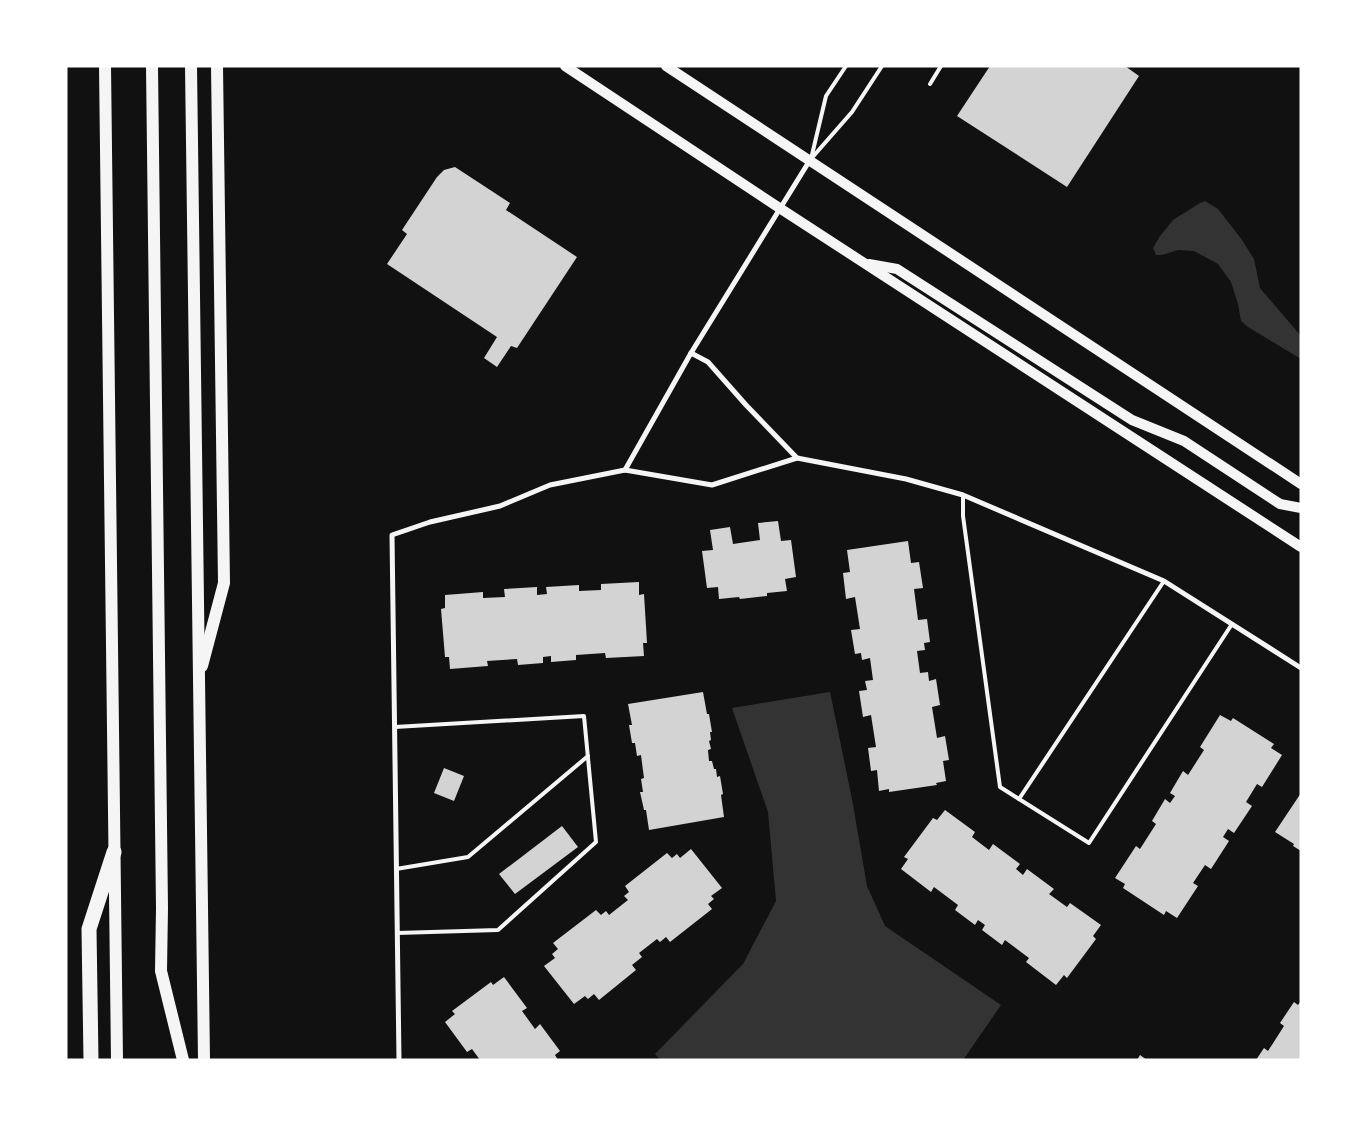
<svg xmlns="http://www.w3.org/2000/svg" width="1367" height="1126" viewBox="0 0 1367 1126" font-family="Signika,sans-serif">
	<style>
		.water { fill: #333 }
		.building { fill: #d3d3d3 }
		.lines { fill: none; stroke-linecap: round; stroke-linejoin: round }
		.service { stroke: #f5f5f5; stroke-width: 4 }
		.minor { stroke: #f5f5f5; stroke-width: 5 }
		.secondary { stroke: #f5f5f5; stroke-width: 10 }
		.primary { stroke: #f5f5f5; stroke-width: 12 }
		.motorway { stroke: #f5f5f5; stroke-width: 15 }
	</style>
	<rect width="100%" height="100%" fill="#111"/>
	<!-- water -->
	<g class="water">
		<polygon points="1205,201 1218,209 1242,240 1254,259 1260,288 1301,336 1301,359 1248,327 1241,321 1238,304 1231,282 1218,264 1194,251 1178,250 1162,255 1156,255 1153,248 1160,236 1173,220 1200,203"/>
		<polygon points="830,692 852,799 867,886 885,926 1001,1005 963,1060 661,1060 655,1054 743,964 776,901 768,812 732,708"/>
	</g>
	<!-- building -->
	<g class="building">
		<polygon points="990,66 1125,66 1139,76 1067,187 957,116"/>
		<polygon points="455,167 510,203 506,210 577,257 517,348 511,346 497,367 484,358 497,337 387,264 407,234 402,230 437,177 444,170"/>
		<polygon points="778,521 781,541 791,540 796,577 785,579 787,591 767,593 767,596 740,599 739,597 719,599 718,587 707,588 702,551 713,550 710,530 730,527 733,544 760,540 758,523"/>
		<polygon points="908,541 911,563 919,562 923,588 914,589 918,620 927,619 930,642 924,643 925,650 917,651 920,673 928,672 929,681 936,679 940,705 932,707 937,738 945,736 949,760 943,761 946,781 936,783 937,785 889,792 889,789 879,791 877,770 871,771 868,748 876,747 871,715 863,717 859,691 867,690 865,681 873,680 870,658 862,660 861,653 855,654 851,630 860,629 855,597 846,599 843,573 850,572 847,550"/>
		<polygon points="639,582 639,595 644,594 647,643 643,643 644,656 606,658 605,653 576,655 576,660 551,662 551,656 543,657 543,663 518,665 517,659 487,661 488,666 450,669 449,657 445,657 441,609 445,608 445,595 483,592 483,598 505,597 504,589 537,587 537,595 547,594 546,587 579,585 579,591 601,590 601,584"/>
		<polygon points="703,692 707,714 709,714 712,732 710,732 711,740 709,741 711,749 708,750 709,761 712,761 714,769 716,769 717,777 720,776 723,794 721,795 724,817 649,830 646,810 644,810 640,792 643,792 641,779 644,778 642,763 641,755 637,756 635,743 632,743 629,725 632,725 628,704"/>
		<polygon points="1220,715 1231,721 1233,718 1274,744 1271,748 1282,755 1262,787 1257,784 1246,802 1252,806 1234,833 1228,829 1223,837 1229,841 1211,869 1205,865 1193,883 1198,886 1177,918 1166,911 1164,915 1123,888 1125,884 1115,878 1136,846 1140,849 1156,824 1152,821 1165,799 1170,803 1175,796 1170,793 1183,771 1188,775 1204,750 1200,747"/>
		<polygon points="444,768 464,776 454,801 434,793"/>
		<polygon points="1301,793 1301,851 1293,846 1294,844 1275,832"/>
		<polygon points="945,810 975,832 972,837 989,850 993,844 1020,864 1016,869 1023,875 1027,869 1054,889 1049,894 1067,907 1070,903 1101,925 1093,936 1096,939 1067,978 1064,975 1056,985 1026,962 1029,958 1005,940 1002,945 982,930 985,925 978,920 975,925 955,910 958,905 934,887 931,892 901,869 908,859 904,857 933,818 937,820"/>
		<polygon points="562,826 578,847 515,894 499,874"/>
		<polygon points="691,849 722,888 711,896 714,899 708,904 712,909 670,942 666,937 660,942 657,939 639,953 642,957 632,965 636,970 599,1000 594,994 588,999 585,996 574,1004 544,966 555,958 552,954 558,949 553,943 596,910 601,915 606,911 609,915 628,900 624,896 629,892 625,886 667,853 672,858 677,854 680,858"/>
		<polygon points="504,977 527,1008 522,1011 535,1029 540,1024 560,1051 555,1055 558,1060 480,1060 472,1049 467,1052 445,1022 455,1014 452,1011 491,982 493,985"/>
		<polygon points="1301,1001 1301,1060 1256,1060 1264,1048 1268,1051 1284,1026 1280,1023 1294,1002 1298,1005"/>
		<polygon points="1140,1055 1147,1060 1137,1060"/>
	</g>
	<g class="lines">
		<!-- service -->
		<g class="service">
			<polyline points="930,84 941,66"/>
			<polyline points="811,159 826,96 846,66"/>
			<polyline points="810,160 852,112 882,66"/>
			<polyline points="963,495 963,516 1000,787 1019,799"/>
			<polyline points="1164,581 1019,799 1089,843 1232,624"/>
			<polyline points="395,727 584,716 596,842 498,930 397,933"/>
			<polyline points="396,869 468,857 588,756"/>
		</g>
		<!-- minor -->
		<g class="minor">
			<polyline points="691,353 708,362 746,405 797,458"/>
			<polyline points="625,470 691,353 810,160"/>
			<polyline points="399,1060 392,535 430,522 500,506 550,485 625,470 712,485 797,458 906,479 963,495 1164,581 1301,668"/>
		</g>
		<!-- secondary -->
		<g class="secondary">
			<polyline points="565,66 781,209 1301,547"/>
			<polyline points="666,66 1301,484"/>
			<polyline points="869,264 897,269 1132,420 1184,441 1280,504 1301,508"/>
		</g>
		<!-- primary -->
		<g class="primary">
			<polyline points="105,66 117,1060"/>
			<polyline points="152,66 162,908 161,971 183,1060"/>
			<polyline points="191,66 204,1060"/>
			<polyline points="202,666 224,583 217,66"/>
		</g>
		<!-- motorway -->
		<polyline class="motorway" points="91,1060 89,929 114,852"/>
	</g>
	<!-- border -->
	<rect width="1367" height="1126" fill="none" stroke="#ffffff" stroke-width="135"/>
</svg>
